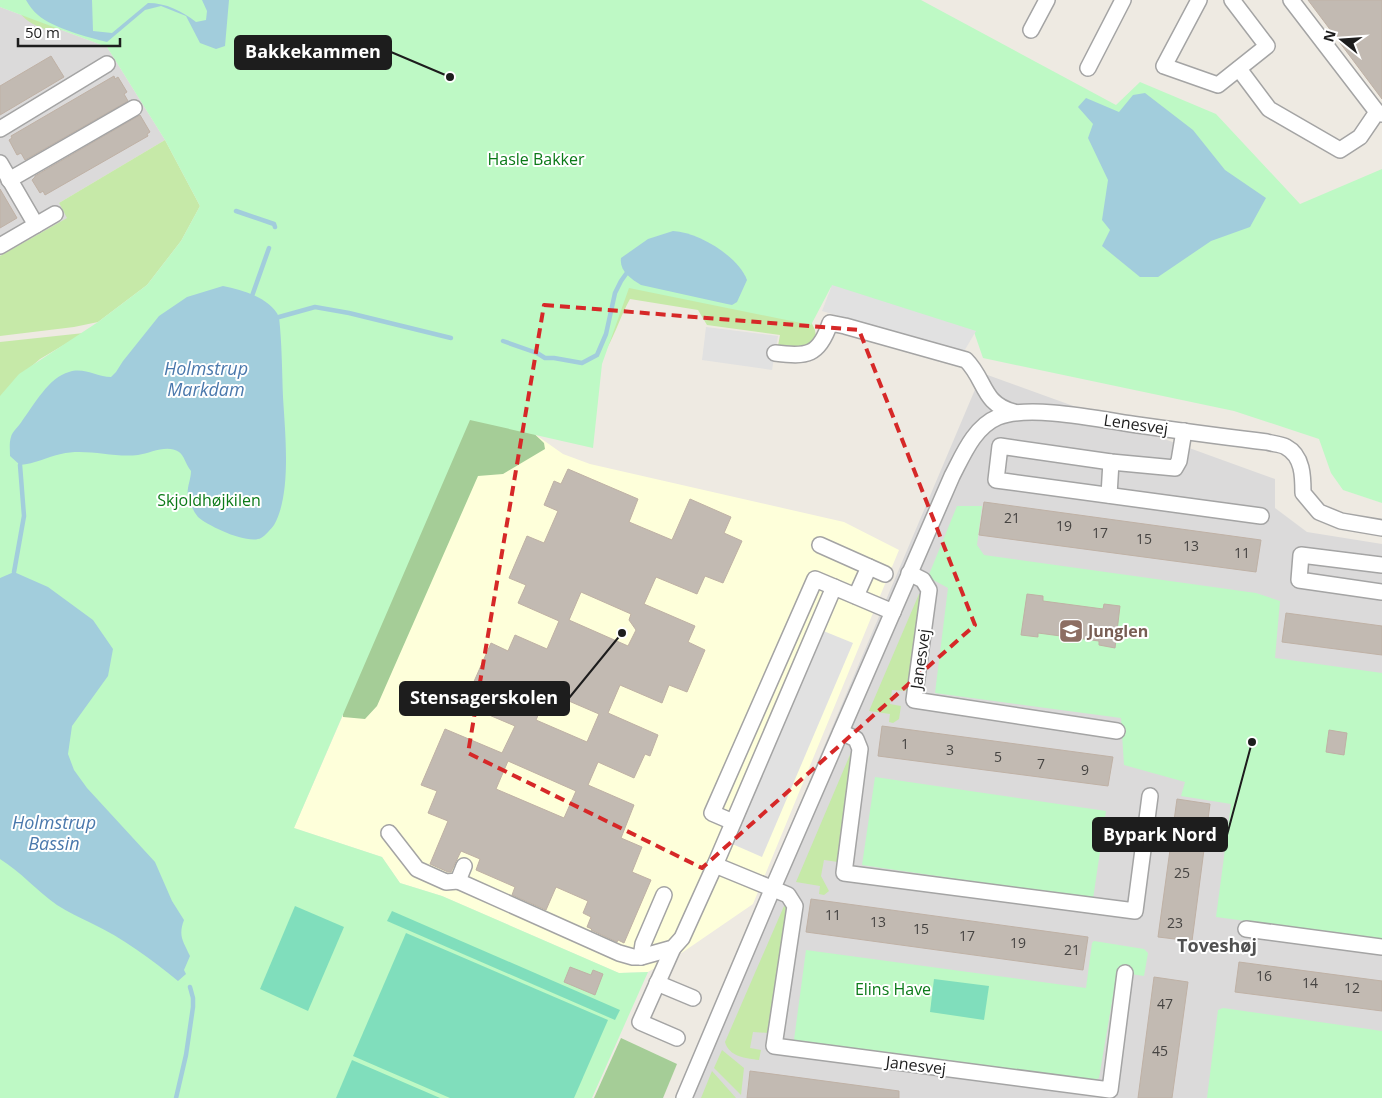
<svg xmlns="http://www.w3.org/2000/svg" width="1382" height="1098" viewBox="0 0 1382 1098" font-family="'Open Sans',sans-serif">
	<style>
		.residential { fill: #dbdada }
		.education { fill: #feffda }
		.grass { fill: #c6e9a8 }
		.forest { fill: #a5cd97 }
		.park { fill: #bef9c5 }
		.pitch { fill: #80debc }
		.parking { fill: #e1e1e1 }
		.water { fill: #a2cddc }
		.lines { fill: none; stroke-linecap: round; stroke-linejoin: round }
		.stream { stroke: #a2cddc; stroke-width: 4.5 }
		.building { fill: #c2bab2; stroke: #bfb1a5; fill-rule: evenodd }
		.minor-casing { stroke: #a4a4a4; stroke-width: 18 }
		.minor { stroke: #fff; stroke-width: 15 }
		.marked { fill: none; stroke: #d62828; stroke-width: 4; stroke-dasharray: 10 6; stroke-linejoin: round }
		.labels { text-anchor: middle; stroke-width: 4; stroke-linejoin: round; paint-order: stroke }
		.number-label { font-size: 14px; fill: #464442 }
		.park-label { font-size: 16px; fill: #0b7a18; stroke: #fff }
		.street-label { font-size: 16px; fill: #1d1d1d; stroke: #fff }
		.education-label { font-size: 16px; font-weight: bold; fill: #785e54; stroke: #fff; text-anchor: start }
		.water-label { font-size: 18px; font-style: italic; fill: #4a78ac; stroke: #fff }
		.neighbourhood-label { font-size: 18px; font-weight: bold; fill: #505050; stroke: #fff }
		.leader { fill: none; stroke: #1d1d1d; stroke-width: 2 }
		.callout-dot { fill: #1d1d1d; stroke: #fff; stroke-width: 2 }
		.callout { fill: #1d1d1d; stroke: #1d1d1d; stroke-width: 2 }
		.callout-label { font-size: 18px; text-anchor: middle; font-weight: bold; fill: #fff }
	</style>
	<rect width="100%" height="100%" fill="#eeeae2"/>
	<!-- residential -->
	<g class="residential">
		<polygon points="0,7 107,47 165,140 59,203 68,218 0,256"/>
		<polygon points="982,373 1275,479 1275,508 1307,532 1382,544 1382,1098 684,1098 709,1038 751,919"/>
	</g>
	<!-- education -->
	<polygon class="education" points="471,420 536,435 563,454 590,464 844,522 899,550 753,904 683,952 648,972 619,973 442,896 400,883 382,857 294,828"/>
	<!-- grass -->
	<g class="grass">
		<path d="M12,3L64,28L56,33C33,25 26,23 12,3Z"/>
		<polygon points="165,140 200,206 181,241 147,285 98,322 74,327 0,336 0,256 67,218 59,203"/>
		<path d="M622,285L807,313L815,330L816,337C806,353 795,349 778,346L780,335L707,325L698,310L630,299C621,315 616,332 607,348Z"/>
		<polygon points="84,333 40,359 19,377 0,398 0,342"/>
		<polygon points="919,594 921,594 908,691 892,690 890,704 901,706 899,719 893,723 889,722 890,714 869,711"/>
		<polygon points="852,750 853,751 838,862 824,860 821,876 829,891 824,895 819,894 820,886 796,882"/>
		<path d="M784,906L786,907L785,917L769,1033L753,1032L750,1048L761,1050L759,1060C746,1058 729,1057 725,1042Z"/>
		<polygon points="722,1050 744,1068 741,1095 714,1068"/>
		<polygon points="712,1071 736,1098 701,1098"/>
	</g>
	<!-- forest -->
	<g class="forest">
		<polygon points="489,391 544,443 545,449 503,474 478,476 377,706 365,719 343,717 342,700 373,561"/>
		<polygon points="621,1038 677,1064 663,1098 594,1098"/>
	</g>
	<!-- park -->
	<g class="park">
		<polygon points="0,0 921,0 1116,105 1140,82 1216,114 1300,204 1382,169 1382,503 1343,490 1331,473 1319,439 1234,411 983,358 974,332 831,287 811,325 629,288 602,364 593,448 470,420 294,828 382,857 400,883 442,896 619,973 648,972 592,1098 0,1098 0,396 19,374 98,322 147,285 181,241 200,206 165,140 107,47 0,7"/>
		<polygon points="957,506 982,506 977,545 984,555 1256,593 1280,601 1275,658 1382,673 1382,939 1216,917 1231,804 1181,796 1185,782 1124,765 1121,718 935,693 948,588 928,577"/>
		<polygon points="875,777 1106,811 1093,899 862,865"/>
		<polygon points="1094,941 1144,949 1148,953 1144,976 1117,972 1099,1078 1094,1080 794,1040 806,950 1086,988 1092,943"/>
		<polygon points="1223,1008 1382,1031 1382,1098 1207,1098 1218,1010"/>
	</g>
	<!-- pitch -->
	<g class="pitch">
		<polygon points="295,906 344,927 308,1011 260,989"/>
		<polygon points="392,911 620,1010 615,1020 387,921"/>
		<polygon points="406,933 608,1020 574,1098 450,1098 353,1056"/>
		<polygon points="934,979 989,986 984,1020 930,1012"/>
		<polygon points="352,1060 440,1098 336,1098"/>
	</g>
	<!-- parking -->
	<g class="parking">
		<polygon points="832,285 976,331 963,353 822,311"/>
		<polygon points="706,327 778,336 772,370 702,360"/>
		<polygon points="821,630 853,643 762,857 730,843"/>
	</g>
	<!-- water -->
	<g class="water">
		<path d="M26,0H92L93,31L112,33L148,3C166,3 182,11 196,22L206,20L207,11L202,0H229L225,46L216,49L200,43L186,16L161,6L145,10L107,42C87,37 53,28 38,15C33,11 29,5 26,0Z"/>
		<polygon points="1145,93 1193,130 1225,170 1266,198 1250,227 1211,241 1158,277 1140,277 1102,246 1110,230 1102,220 1108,180 1088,138 1093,124 1078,107 1086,98 1119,112 1133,95"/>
		<path d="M673,231C698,232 738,256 747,280L737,302L732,305L727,304L641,285C631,279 619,271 621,258L648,239Z"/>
		<path d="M223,286C243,290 270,298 279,317C282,344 282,371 283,397C285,432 292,494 274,525C271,529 265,536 261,538C248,545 208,526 198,517C194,512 191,506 189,500C185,490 191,481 191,471C186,465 184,455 179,452C167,444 151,453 138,455C113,458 86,448 61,454C47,457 35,464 20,465L10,456C10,450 9,443 11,437C12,432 19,426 22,421C34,405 49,377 69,372C84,367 97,377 111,377L116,372L123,361L159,316L187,297Z"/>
		<path d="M14,572L48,587L93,620L113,649L108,676L72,726L68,754L74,770L87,788L155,862L172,901L184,920C178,936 183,941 190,956L184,970L186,974L178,981C151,959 123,938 91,923C79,917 68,912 57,905C37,891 21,872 0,859V578Z"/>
	</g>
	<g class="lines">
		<!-- stream -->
		<g class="stream">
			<polyline points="236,211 274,224 275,227"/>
			<polyline points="252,296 269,248"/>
			<polyline points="279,317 315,307 349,313 451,338"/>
			<polyline points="503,341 537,353 545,358 554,358 582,363 597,355 606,334 615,293 621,281 626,274"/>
			<polyline points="14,572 24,516 20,465"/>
			<polyline points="176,1098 186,1055 193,1007 193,998 190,987"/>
		</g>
	</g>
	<!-- building -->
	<g class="building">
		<polygon points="1308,0 1382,0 1382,99"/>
		<polygon points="51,56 64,77 0,115 0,86"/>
		<polygon points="114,76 115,79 118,77 127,92 124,94 128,101 25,160 21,153 17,155 9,140 12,138 11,136"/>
		<polygon points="140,115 150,132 147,134 148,136 45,195 43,191 40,193 32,180 35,177 35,176"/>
		<polygon points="0,189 17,218 0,228"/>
		<path d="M568,469L638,499L629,522L672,540L690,499L731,517L724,533L742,541L723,583L705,576L697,594L656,577L644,604L695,626L688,642L705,650L687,692L669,685L662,703L620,685L608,713L658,735L650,756L645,754L634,778L598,762L588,785L634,805L621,838L642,847L632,872L651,880L624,943L618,940L617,942L591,930L592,929L587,927L591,917L583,913L588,901L556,887L546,910L512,895L515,887L476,870L480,859L461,851L451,872H448L430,864L448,821L428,813L437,791L421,785L445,729L502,753L515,726L482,712L490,693L472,686L491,643L508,651L515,635L547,649L559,621L518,603L526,585L509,578L527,536L544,543L558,511L544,505L554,481L561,484ZM581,592L631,614L629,620L636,630L628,646L569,620ZM548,692L599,714L587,742L536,720ZM508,761L576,791L564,818L496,789Z"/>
		<polygon points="984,502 1261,540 1256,572 979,535"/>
		<polygon points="1027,594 1043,596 1043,601 1103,609 1104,604 1120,606 1115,648 1099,645 1099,641 1038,633 1038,637 1021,635"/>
		<polygon points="1286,613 1382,626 1382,655 1282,642"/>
		<polygon points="882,726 1113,757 1108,786 878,756"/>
		<polygon points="1329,730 1347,733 1344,755 1326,752"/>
		<polygon points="1177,799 1210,804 1192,941 1158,937"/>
		<polygon points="811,899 1088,937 1083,970 806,932"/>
		<polygon points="1239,962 1382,981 1382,1011 1235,992"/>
		<polygon points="570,967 591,975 593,970 603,974 595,995 564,982"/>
		<polygon points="1154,977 1188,982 1172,1098 1138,1098"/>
		<polygon points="750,1071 899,1091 899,1098 747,1098"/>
	</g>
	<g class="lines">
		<defs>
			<g id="minor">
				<polyline points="1199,0 1164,66 1218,85 1267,46 1232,0"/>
				<polyline points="1291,0 1377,112 1382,114"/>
				<polyline points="1031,30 1047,0"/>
				<polyline points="1088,68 1123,0"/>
				<polyline points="1239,69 1269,109 1340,150 1360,137 1377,112"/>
				<polyline points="0,129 107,64"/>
				<polyline points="0,163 36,225"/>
				<polyline points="9,180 134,108"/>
				<polyline points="0,246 55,214"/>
				<path d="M775,353C807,357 819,356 830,323L845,326L966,360C986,380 982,404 1014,412"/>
				<polyline points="1184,431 1179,461 1175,468 1111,462 1000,446 996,480 1261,516"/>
				<polyline points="1109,495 1111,462"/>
				<polyline points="820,545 885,574"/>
				<polyline points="1382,565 1301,555 1299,580 1382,592"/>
				<polyline points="909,573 923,580 929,590 914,700 1117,731"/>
				<polyline points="856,596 869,567"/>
				<polyline points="893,612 834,587 715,865 788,895 795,906 774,1046 1110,1090 1125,973"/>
				<polyline points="841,732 856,739 860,749 844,873 1135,911 1150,796"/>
				<polyline points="733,822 712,813 815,579 834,587"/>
				<polyline points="389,833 417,869 446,882 458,881"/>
				<polyline points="464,866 458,881 619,953 633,957 641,957 673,948 682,938 715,865"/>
				<polyline points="1246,929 1382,947"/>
				<polyline points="673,948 640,1022 677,1038"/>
				<polyline points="641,957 643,944 664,895"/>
				<polyline points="657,983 693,998"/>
				<path d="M684,1098L772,890L952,476C963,455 974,427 998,417C1030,404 1103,420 1138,425C1181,431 1224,437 1267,442C1273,444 1281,444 1286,447C1303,456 1303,477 1303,493L1319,512L1341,521L1382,528"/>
			</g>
		</defs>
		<!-- minor casing -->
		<use href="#minor" class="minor-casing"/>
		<!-- minor -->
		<use href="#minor" class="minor"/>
	</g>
	<!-- marked area -->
	<path class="marked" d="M544,305L859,330L975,625L702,868L468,753Z"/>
	<!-- icons -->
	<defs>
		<symbol id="school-square" viewBox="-11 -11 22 22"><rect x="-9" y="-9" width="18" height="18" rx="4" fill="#8d6e63" stroke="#fff"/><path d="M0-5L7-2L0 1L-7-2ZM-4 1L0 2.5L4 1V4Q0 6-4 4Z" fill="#fff"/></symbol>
	</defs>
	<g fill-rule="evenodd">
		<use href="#school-square" x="1057" y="617" width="28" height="28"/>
	</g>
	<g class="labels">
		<!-- number labels -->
		<g class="number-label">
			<text x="1012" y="523">21</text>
			<text x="1064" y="531">19</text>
			<text x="1100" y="538">17</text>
			<text x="1144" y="544">15</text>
			<text x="1191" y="551">13</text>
			<text x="1242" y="558">11</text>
			<text x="905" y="749">1</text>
			<text x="950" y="755">3</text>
			<text x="998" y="762">5</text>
			<text x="1041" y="769">7</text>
			<text x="1085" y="775">9</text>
			<text x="1182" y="878">25</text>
			<text x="833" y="920">11</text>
			<text x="878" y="927">13</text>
			<text x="1175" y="928">23</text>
			<text x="921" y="934">15</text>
			<text x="967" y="941">17</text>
			<text x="1018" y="948">19</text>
			<text x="1072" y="955">21</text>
			<text x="1264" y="981">16</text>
			<text x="1310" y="988">14</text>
			<text x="1352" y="993">12</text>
			<text x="1165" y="1009">47</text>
			<text x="1160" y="1056">45</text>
		</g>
		<!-- park labels -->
		<g class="park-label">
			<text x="536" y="165">Hasle Bakker</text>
			<text x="209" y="506">Skjoldhøjkilen</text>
			<text x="893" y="995">Elins Have</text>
		</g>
		<!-- street labels -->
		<g class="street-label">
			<text transform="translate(1136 424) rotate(8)" y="6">Lenesvej</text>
			<text transform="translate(920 659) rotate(-82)" y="6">Janesvej</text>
			<text transform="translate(916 1065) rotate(7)" y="6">Janesvej</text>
		</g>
		<!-- education labels -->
		<g class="education-label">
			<text x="1088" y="637">Junglen</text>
		</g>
		<!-- water labels -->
		<g class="water-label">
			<text x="206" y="375">Holmstrup<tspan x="206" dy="21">Markdam</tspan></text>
			<text x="54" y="829">Holmstrup<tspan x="54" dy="21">Bassin</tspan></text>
		</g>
		<!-- neighbourhood labels -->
		<g class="neighbourhood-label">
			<text x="1217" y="952">Toveshøj</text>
		</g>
	</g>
	<!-- callouts -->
	<path class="leader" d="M450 77L391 52M622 633L569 698M1252 742L1227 835"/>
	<g class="callout-dot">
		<circle cx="450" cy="77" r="5"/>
		<circle cx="622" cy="633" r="5"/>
		<circle cx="1252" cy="742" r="5"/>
	</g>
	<g class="callout">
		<rect x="235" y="36" width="156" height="33" rx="5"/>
		<rect x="400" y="682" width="169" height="33" rx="5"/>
		<rect x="1093" y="818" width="134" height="33" rx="5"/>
	</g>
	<g class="callout-label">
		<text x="313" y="58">Bakkekammen</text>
		<text x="484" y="704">Stensagerskolen</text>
		<text x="1160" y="841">Bypark Nord</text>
	</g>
	<!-- north arrow -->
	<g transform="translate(1342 40) rotate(287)" stroke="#ffffff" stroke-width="4" paint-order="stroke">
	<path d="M0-4L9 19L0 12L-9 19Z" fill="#1d1d1d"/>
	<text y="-8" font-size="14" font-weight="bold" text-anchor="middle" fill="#1d1d1d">N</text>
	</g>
	<!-- scale -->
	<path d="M18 38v8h102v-8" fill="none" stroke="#1d1d1d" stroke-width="2.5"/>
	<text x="25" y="38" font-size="15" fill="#1d1d1d" stroke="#ffffff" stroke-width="4" paint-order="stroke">50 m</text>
</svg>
